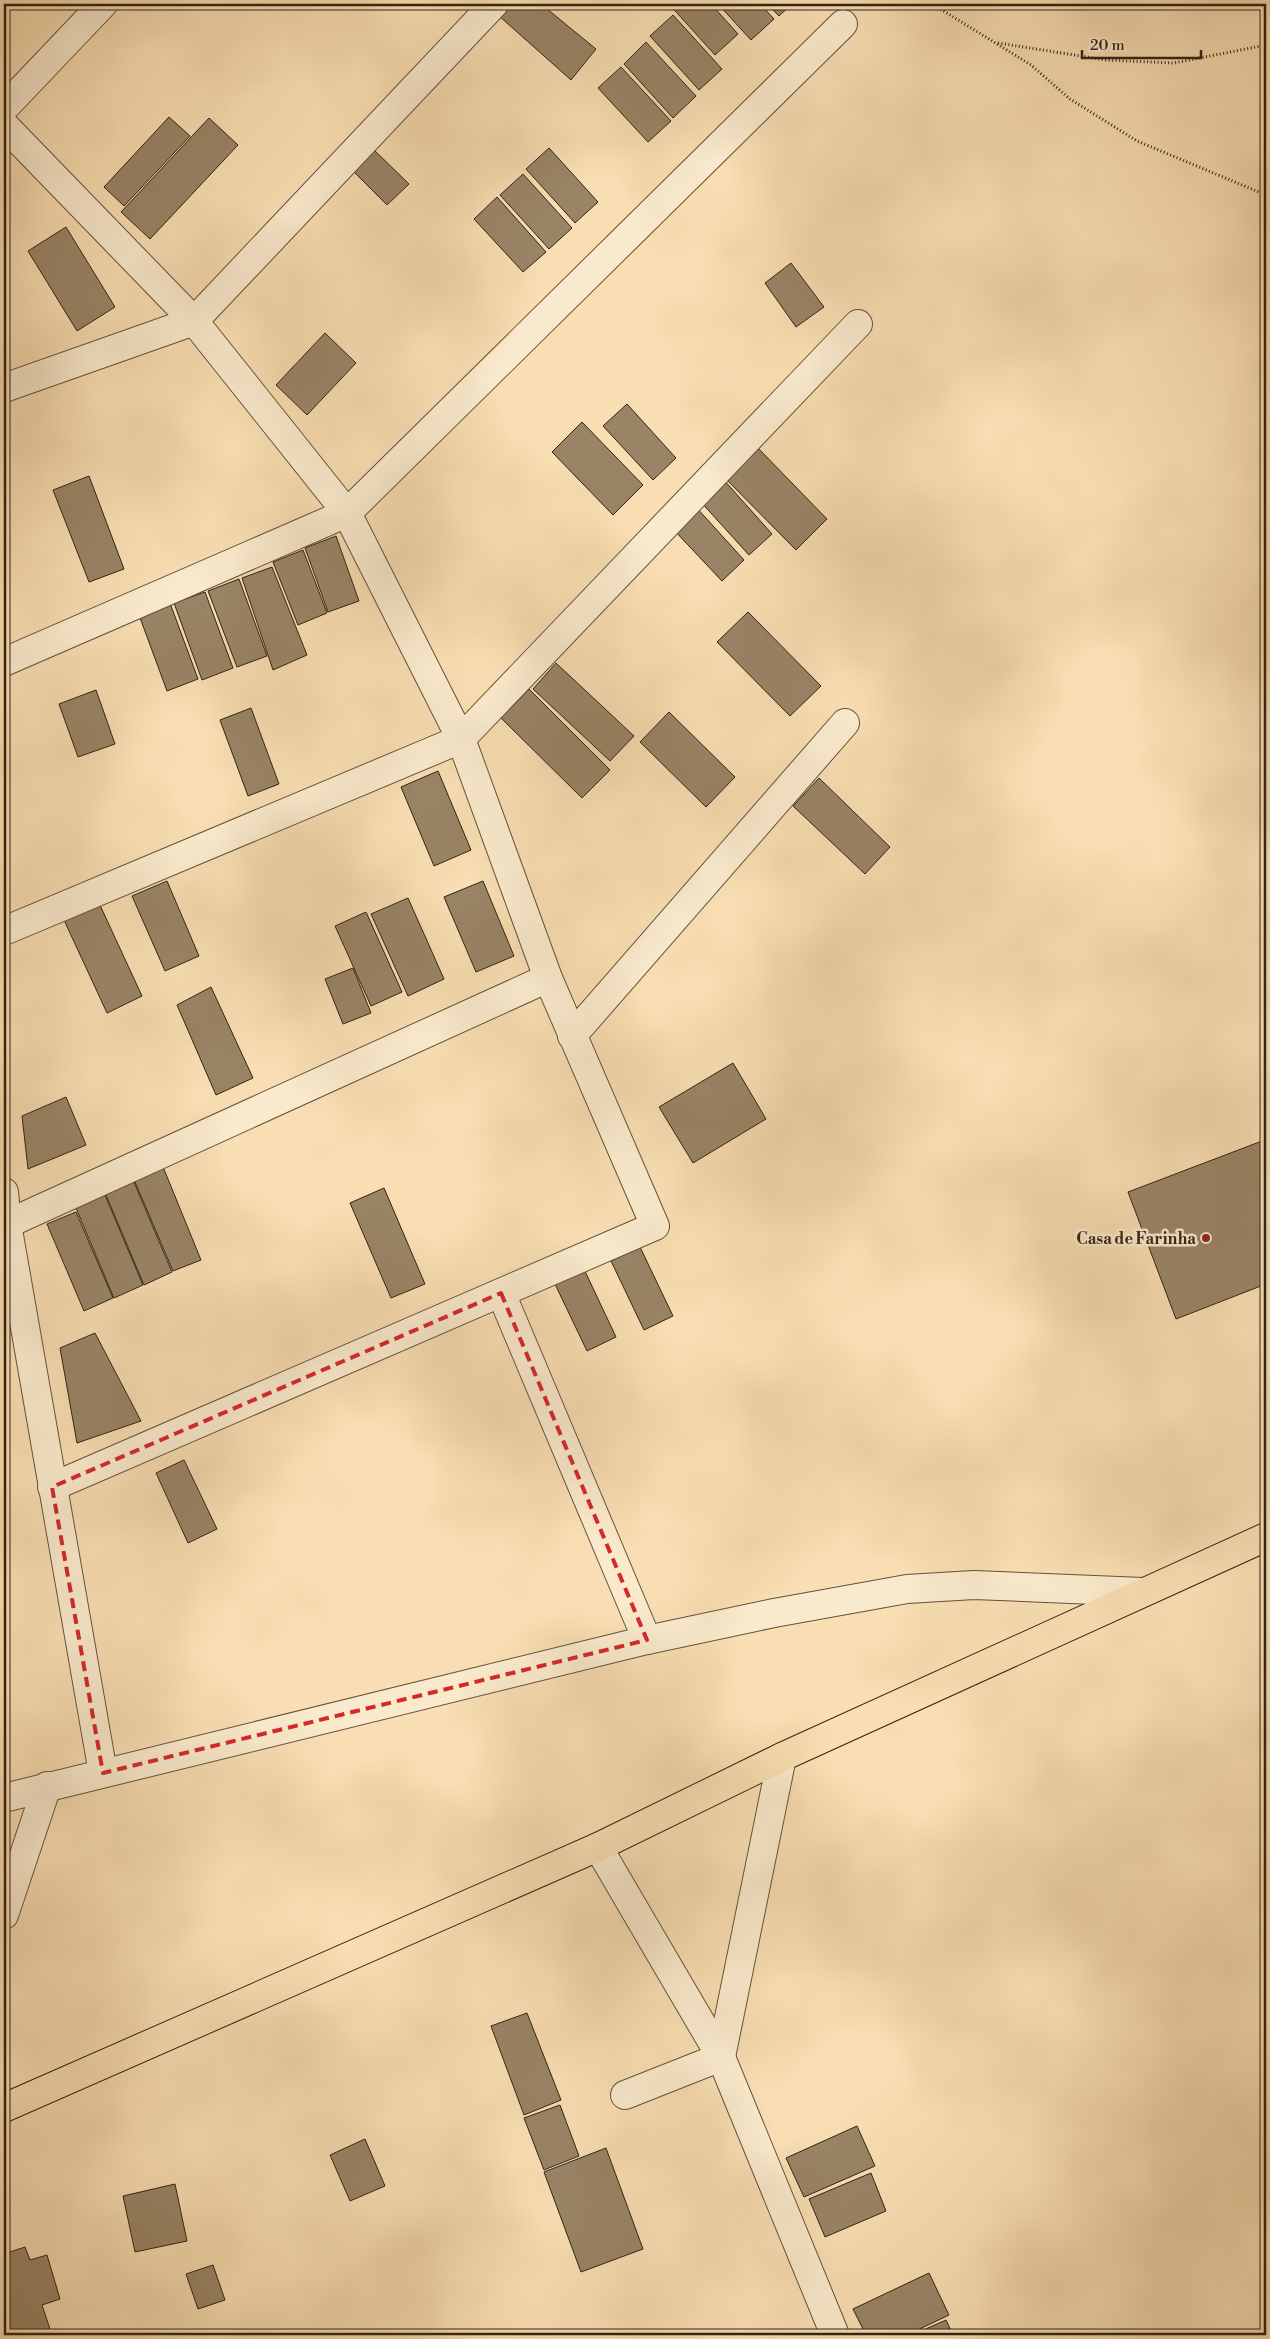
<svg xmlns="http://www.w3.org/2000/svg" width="1270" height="2339" viewBox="0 0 1270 2339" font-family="'Libre Bodoni',serif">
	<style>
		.building { fill: #998466; stroke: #322314 }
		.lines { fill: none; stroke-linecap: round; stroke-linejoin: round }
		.minor-casing { stroke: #64523c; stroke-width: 30 }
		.major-casing { stroke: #322314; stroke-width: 30 }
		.path { stroke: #322314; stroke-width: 3; stroke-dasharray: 1 2.5; stroke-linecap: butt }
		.minor { stroke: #faeacd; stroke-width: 28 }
		.major { stroke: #f8deb2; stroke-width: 28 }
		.marked { fill: none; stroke: #d62828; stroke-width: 4; stroke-dasharray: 10 6; stroke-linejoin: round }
		.poi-dot { fill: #8f2418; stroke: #faeacd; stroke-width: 2 }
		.labels { text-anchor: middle; stroke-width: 5; stroke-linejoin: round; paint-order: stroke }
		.poi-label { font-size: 16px; font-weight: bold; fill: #322314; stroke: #faeacd; text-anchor: end }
	</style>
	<rect width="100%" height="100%" fill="#f8deb2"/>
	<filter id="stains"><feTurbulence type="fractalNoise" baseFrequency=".004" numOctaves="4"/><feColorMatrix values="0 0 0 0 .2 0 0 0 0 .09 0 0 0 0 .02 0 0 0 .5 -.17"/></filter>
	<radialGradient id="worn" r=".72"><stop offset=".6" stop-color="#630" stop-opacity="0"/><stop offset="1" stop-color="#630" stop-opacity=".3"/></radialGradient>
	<!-- building -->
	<g class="building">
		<polygon points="508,4 541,4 596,49 571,80 498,15"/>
		<polygon points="669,4 711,4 738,34 715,55"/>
		<polygon points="718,4 760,4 774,19 751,40"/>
		<polygon points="767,4 792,4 779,16"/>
		<polygon points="673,15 722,69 699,90 650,36"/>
		<polygon points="646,42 696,96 673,118 624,64"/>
		<polygon points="621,67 671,121 648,142 598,88"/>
		<polygon points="169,117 190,136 124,206 104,187"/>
		<polygon points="209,118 238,145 150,239 121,212"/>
		<polygon points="370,146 409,184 387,205 349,167"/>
		<polygon points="549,148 598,202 575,223 526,169"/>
		<polygon points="523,174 572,228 549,249 500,195"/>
		<polygon points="497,197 546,252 523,272 474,219"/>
		<polygon points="66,227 115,307 77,331 28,251"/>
		<polygon points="791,263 824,307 796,327 765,283"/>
		<polygon points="325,333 356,363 307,415 276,385"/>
		<polygon points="627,404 676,458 653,480 603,426"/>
		<polygon points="582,422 643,485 613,515 552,452"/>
		<polygon points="755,445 827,519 796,550 723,476"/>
		<polygon points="89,476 124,569 89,582 53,490"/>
		<polygon points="723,479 772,534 749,555 700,501"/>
		<polygon points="695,506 744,560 722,581 672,528"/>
		<polygon points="336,536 359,601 328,612 305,548"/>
		<polygon points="303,550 327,613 298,625 273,562"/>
		<polygon points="272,567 307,655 273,670 242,578"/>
		<polygon points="239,579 267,656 237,667 208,591"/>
		<polygon points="205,592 233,668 202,680 174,603"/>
		<polygon points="170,603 198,679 167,691 139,615"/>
		<polygon points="748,612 821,686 790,716 717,642"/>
		<polygon points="556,663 634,736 610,761 533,689"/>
		<polygon points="529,689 610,770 582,798 501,718"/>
		<polygon points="96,690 115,744 78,757 59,704"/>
		<polygon points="251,708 279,784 248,796 220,720"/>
		<polygon points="669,712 735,777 706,807 640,742"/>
		<polygon points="438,771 471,850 434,866 401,787"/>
		<polygon points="819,778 890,847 865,874 793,806"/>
		<polygon points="167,881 199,956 165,971 132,896"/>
		<polygon points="483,881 514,956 476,972 444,897"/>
		<polygon points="408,898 444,979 408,996 371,914"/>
		<polygon points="99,903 142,996 107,1013 64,920"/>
		<polygon points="366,912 402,992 371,1006 335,926"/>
		<polygon points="353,968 371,1013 343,1024 325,979"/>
		<polygon points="211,987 253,1078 216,1095 177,1005"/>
		<polygon points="733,1063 766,1119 693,1163 659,1107"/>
		<polygon points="66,1097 86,1145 28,1169 22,1116"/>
		<polygon points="1262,1141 1266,1153 1266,1284 1176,1319 1128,1192"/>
		<polygon points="161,1162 201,1260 173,1271 132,1175"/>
		<polygon points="131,1175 172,1272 144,1285 103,1188"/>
		<polygon points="102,1188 143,1285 114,1298 73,1201"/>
		<polygon points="384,1188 425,1284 391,1298 350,1203"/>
		<polygon points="76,1212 113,1298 84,1311 47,1224"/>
		<polygon points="640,1247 673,1316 644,1330 611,1261"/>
		<polygon points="583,1267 616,1337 587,1351 554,1282"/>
		<polygon points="95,1333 141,1421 77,1443 60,1348"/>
		<polygon points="184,1460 217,1529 188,1543 156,1473"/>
		<polygon points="527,2013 561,2100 524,2115 491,2026"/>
		<polygon points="560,2105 579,2156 544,2170 524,2118"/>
		<polygon points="857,2126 875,2166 804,2197 786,2158"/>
		<polygon points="365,2139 385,2186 350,2201 330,2155"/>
		<polygon points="606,2148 643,2249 581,2272 544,2172"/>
		<polygon points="871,2173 886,2211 825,2237 809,2199"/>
		<polygon points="175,2184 187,2241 135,2252 123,2196"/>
		<polygon points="25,2247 30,2260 47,2255 60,2299 42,2305 52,2335 4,2335 4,2254"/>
		<polygon points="213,2265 225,2300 198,2309 186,2274"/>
		<polygon points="929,2273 949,2315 907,2335 866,2335 853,2309"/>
		<polygon points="946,2320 953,2335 912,2335"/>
	</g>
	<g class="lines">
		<defs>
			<g id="minor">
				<polyline points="4,108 103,4"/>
				<polyline points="4,125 194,321 347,513 461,739 548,978 655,1226 52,1487"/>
				<polyline points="4,388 194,321 494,4"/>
				<polyline points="4,662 347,513 843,24"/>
				<polyline points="4,931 461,739 858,324"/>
				<polyline points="572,1036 845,723"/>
				<polyline points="4,1192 7,1224 103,1773"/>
				<polyline points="7,1224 548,978"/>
				<polyline points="501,1293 647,1640"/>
				<polyline points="4,1798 647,1640 774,1613 907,1589 974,1585 1143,1592"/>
				<polyline points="598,1847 721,2057 835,2335"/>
				<polyline points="4,1915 47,1786"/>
				<polyline points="625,2095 721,2057 782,1757"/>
			</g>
			<polyline id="major" points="4,2108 598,1847 782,1757 1266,1537"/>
		</defs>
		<!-- minor casing -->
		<use href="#minor" class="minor-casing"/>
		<!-- major casing -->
		<use href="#major" class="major-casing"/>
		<!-- path -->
		<g class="path">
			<polyline points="913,4 942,10 1031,65 1070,99 1137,141 1266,195"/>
			<polyline points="998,43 1106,60 1174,63 1266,45"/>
		</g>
		<!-- minor -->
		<use href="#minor" class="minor"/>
		<!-- major -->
		<use href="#major" class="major"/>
	</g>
	<!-- marked area -->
	<path class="marked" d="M501,1293L647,1640L103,1773L52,1487Z"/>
	<!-- markers -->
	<circle class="poi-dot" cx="1206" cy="1238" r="5"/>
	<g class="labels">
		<!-- poi labels -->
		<g class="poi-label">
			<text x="1196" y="1244">Casa de Farinha</text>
		</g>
	</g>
	<!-- margin -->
	<rect width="1270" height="2339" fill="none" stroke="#f8deb2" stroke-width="20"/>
	<rect x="5" y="5" width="1260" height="2329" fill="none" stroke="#322314" stroke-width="2.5"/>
	<rect x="10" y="10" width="1250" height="2319" fill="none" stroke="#322314"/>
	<!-- scale -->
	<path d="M1082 50v8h119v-8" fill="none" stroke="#322314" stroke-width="2.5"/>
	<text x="1090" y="50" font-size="15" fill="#322314" stroke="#faeacd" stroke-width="4" paint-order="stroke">20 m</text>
	<rect width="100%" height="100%" filter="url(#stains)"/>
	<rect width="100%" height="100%" fill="url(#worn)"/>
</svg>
